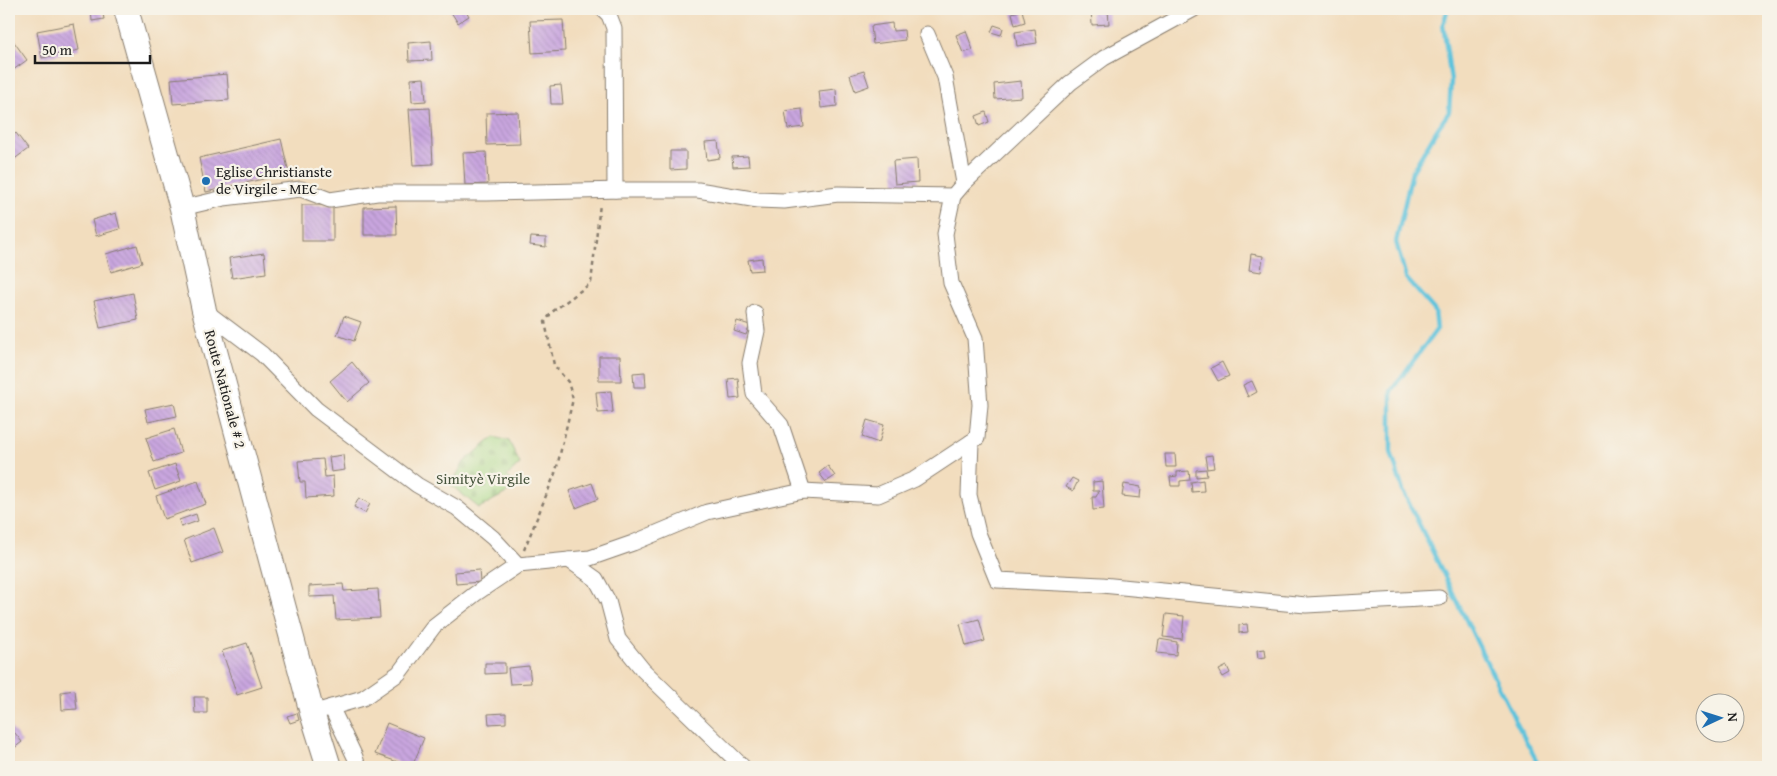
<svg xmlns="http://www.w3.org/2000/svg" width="1777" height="776" viewBox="0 0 1777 776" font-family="'Gentium Book Plus',serif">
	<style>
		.cemetery { fill: url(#cemetery-stones); stroke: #627a51 }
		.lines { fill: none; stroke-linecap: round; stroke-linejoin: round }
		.stream { stroke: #5ec3dc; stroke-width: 4.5 }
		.building { fill: url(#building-back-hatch) }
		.minor-casing { stroke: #877c6d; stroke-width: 17 }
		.primary-casing { stroke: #877c6d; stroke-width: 26 }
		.path { stroke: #877c6d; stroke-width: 2.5; stroke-dasharray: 4 4; stroke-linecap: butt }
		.minor { stroke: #fff; stroke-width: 15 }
		.primary { stroke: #fff; stroke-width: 24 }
		.poi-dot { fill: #1f6fb2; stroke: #f7f3e8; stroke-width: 2 }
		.labels { text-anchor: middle; stroke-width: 4.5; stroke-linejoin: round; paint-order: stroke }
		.poi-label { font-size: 15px; fill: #1c1c1c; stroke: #f7f3e8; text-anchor: start }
		.street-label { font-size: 15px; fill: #1c1c1c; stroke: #f7f3e8 }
		.park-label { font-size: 15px; fill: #46543c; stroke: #f7f3e8 }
	</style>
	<defs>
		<pattern id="cemetery-stones" width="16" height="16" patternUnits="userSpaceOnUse" patternTransform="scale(1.25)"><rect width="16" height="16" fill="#a8d886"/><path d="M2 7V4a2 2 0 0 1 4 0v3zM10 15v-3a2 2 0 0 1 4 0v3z" fill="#90b973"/></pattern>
		<pattern id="building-back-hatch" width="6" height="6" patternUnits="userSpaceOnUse" patternTransform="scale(1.25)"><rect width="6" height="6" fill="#c9a6df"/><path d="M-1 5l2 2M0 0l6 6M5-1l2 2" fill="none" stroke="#ac8ebf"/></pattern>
	</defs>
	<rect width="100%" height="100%" fill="#f7f3e8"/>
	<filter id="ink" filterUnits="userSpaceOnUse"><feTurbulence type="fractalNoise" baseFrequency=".02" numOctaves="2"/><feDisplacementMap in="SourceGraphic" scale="10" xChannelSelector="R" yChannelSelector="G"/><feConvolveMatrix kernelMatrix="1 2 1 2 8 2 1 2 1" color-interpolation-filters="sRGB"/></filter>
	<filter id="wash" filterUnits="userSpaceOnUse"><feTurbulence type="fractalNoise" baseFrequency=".0096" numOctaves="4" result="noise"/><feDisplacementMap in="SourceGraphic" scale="20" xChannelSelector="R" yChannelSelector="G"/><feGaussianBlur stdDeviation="1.12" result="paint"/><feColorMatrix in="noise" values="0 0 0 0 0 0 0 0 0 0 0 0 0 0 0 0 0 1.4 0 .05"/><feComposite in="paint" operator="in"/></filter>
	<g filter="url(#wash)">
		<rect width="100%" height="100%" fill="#f2ddbe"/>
		<!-- cemetery -->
		<polygon class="cemetery" points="494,437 509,441 520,464 507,476 517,487 479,508 451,485 464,462"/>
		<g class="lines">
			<!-- stream -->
			<polyline class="stream" points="1448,9 1443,24 1451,81 1449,112 1438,128 1412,172 1396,242 1406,278 1435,311 1437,329 1391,391 1391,452 1403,491 1516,722 1540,767"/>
		</g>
		<g id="blocks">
			<!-- building -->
			<g class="building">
				<polygon points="91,9 102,9 104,19 92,21"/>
				<polygon points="449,9 465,9 469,16 458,23"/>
				<polygon points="1091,9 1108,9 1109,24 1092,25"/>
				<polygon points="1022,10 1025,22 1015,25 1012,13"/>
				<polygon points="563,20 565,51 532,53 530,21"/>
				<polygon points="892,23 893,31 904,30 905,40 873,44 871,26"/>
				<polygon points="74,24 79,50 42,58 37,31"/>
				<polygon points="994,25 1003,28 1001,35 991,32"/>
				<polygon points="1035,29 1037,43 1017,46 1015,32"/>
				<polygon points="966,31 973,50 963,53 956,35"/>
				<polygon points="9,35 27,60 9,73"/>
				<polygon points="431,41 432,60 409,61 408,43"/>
				<polygon points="864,71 869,86 855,91 850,75"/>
				<polygon points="227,74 229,100 173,104 171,79"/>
				<polygon points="424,78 426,101 412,102 411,79"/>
				<polygon points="1021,81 1022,97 995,99 994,84"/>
				<polygon points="561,85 563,104 551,104 550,86"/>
				<polygon points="836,89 837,106 821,108 819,91"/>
				<polygon points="430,108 433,164 413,165 409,109"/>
				<polygon points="802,109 804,127 788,129 785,111"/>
				<polygon points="518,112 520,144 487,145 486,113"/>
				<polygon points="986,112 989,122 979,126 976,116"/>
				<polygon points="16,133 28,149 9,163 9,139"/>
				<polygon points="281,139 289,173 206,192 199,158"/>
				<polygon points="718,141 720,158 707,160 705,142"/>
				<polygon points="670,151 686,151 686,169 670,170"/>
				<polygon points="486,152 488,184 465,185 463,153"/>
				<polygon points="748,156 749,166 733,167 732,157"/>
				<polygon points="917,159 918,182 895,184 893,161"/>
				<rect x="302" y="205" width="31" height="36"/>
				<polygon points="396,206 397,235 364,235 364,207"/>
				<polygon points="116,213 120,229 96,236 92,220"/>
				<polygon points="531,237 546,238 546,247 530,245"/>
				<polygon points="137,245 142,263 111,272 106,254"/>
				<polygon points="264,253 266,273 232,278 229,258"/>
				<polygon points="1251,254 1263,256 1261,272 1249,270"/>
				<polygon points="762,258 763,270 750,271 748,260"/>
				<polygon points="133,293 138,320 100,328 94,301"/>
				<polygon points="344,316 361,322 354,341 337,335"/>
				<polygon points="737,321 750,325 746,335 734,331"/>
				<polygon points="599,356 620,356 621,381 599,381"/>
				<polygon points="352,362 369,383 347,402 330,381"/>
				<polygon points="1222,362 1229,376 1218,381 1211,368"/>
				<polygon points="645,372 646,387 634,387 633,373"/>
				<polygon points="738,378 740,398 730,399 728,379"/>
				<polygon points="1252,381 1257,392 1248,397 1243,385"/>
				<polygon points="611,391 613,412 598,413 596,392"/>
				<polygon points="174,403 177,416 148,422 145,409"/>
				<polygon points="867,420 884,425 879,443 862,437"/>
				<polygon points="174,429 181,453 154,462 146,438"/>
				<polygon points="1165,454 1175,454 1176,467 1166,467"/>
				<polygon points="343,455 345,470 331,472 329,457"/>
				<polygon points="1212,455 1214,468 1207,469 1205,456"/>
				<polygon points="323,459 325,477 333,476 334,496 306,498 305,482 300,482 298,461"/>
				<polygon points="175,464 181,481 155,490 149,473"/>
				<polygon points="828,466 835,476 826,482 819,473"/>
				<polygon points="1206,469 1207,476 1196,477 1196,470"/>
				<polygon points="1189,471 1190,480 1180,481 1180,486 1171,486 1170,477 1177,476 1177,472"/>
				<polygon points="1072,478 1078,481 1073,491 1066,487"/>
				<polygon points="1203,480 1204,491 1192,492 1191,482"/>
				<polygon points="198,481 206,504 164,519 156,496"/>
				<polygon points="1102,481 1104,509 1093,510 1092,497 1096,497 1099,491 1093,491 1093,482"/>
				<polygon points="592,483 598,499 576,508 569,491"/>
				<polygon points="1124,484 1141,487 1140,498 1122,496"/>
				<polygon points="359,498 370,504 365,513 354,507"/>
				<polygon points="196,514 198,521 181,527 179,520"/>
				<polygon points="214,528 223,552 192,563 184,540"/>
				<polygon points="479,570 480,582 456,584 455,572"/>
				<polygon points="343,584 344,591 378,589 380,618 336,620 334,596 309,597 309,586"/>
				<polygon points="1166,614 1184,616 1182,639 1163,637"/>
				<polygon points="979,619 985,641 966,646 960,624"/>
				<polygon points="1247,624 1248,632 1239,633 1239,625"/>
				<polygon points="1159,639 1177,642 1176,655 1157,653"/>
				<polygon points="247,643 262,687 237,695 222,651"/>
				<polygon points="1265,649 1266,657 1258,658 1257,650"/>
				<polygon points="485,663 505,663 505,673 485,674"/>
				<polygon points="529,666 531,683 510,684 508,668"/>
				<polygon points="1227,666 1230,673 1223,677 1219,670"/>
				<polygon points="75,690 77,709 62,710 61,692"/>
				<polygon points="194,697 207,697 207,713 195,713"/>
				<polygon points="297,713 299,720 290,723 287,716"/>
				<polygon points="506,713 506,723 489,724 488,714"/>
				<polygon points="387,723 424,738 412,767 375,754"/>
				<polygon points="11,728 22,742 9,752 9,730"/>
			</g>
		</g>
	</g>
	<g filter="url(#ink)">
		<use href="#blocks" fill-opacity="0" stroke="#877c6d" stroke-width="1"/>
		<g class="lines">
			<defs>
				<g id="minor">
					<polyline points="603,9 609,15 614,28 615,190"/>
					<polyline points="927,34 945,77 964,183"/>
					<polyline points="182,208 224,198 301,189 330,200 377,193 487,193 622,190 698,190 758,200 784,201 838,194 953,196"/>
					<polyline points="205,311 262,354 316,409 417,485 457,508 493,538 518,565"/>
					<polyline points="755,313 757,331 750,363 754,394 781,425 803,491"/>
					<polyline points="971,442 969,495 978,533 997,580 1102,585 1306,605 1439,598"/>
					<polyline points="569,560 596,579 608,601 618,639 643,670 743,767"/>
					<polyline points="331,707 355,757 358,767"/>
					<polyline points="312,713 363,698 399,673 434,626 475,594 518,565 590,558 633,543 707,512 803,491 878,495 915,479 977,438 980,405 975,338 951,283 945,234 953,196 964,183 1070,83 1104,58 1194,9"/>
				</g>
				<polyline id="primary" points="126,9 182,208 204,310 312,713 329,767"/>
			</defs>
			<!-- minor casing -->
			<use href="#minor" class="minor-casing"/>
			<!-- primary casing -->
			<use href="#primary" class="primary-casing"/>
			<!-- path -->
			<polyline class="path" points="524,550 556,471 573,399 568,382 554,365 545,322 552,312 591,283 600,204"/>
			<!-- minor -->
			<use href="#minor" class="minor"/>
			<!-- primary -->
			<use href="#primary" class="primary"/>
		</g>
	</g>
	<!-- markers -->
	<circle class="poi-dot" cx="206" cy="181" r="5"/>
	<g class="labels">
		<!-- poi labels -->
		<g class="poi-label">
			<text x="216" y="177">Eglise Christianste<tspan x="216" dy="17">de Virgile - MEC</tspan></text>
		</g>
		<!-- street labels -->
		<g class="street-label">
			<text transform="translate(225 389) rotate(75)" y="5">Route Nationale # 2</text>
		</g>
		<!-- park labels -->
		<g class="park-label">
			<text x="483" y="484">Simityè Virgile</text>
		</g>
	</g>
	<!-- margin -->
	<rect width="1777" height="776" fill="none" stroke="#f7f3e8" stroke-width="30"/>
	<!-- north arrow -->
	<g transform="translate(1720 718) rotate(86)"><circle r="24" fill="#f7f3e8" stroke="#9f9d96"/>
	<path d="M0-4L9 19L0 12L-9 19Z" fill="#1f6fb2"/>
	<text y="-8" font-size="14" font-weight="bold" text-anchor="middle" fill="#1c1c1c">N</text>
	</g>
	<!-- scale -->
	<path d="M35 55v8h115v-8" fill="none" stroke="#1c1c1c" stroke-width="2.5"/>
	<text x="42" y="55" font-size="15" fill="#1c1c1c" stroke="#f7f3e8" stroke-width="4" paint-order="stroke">50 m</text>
</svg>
